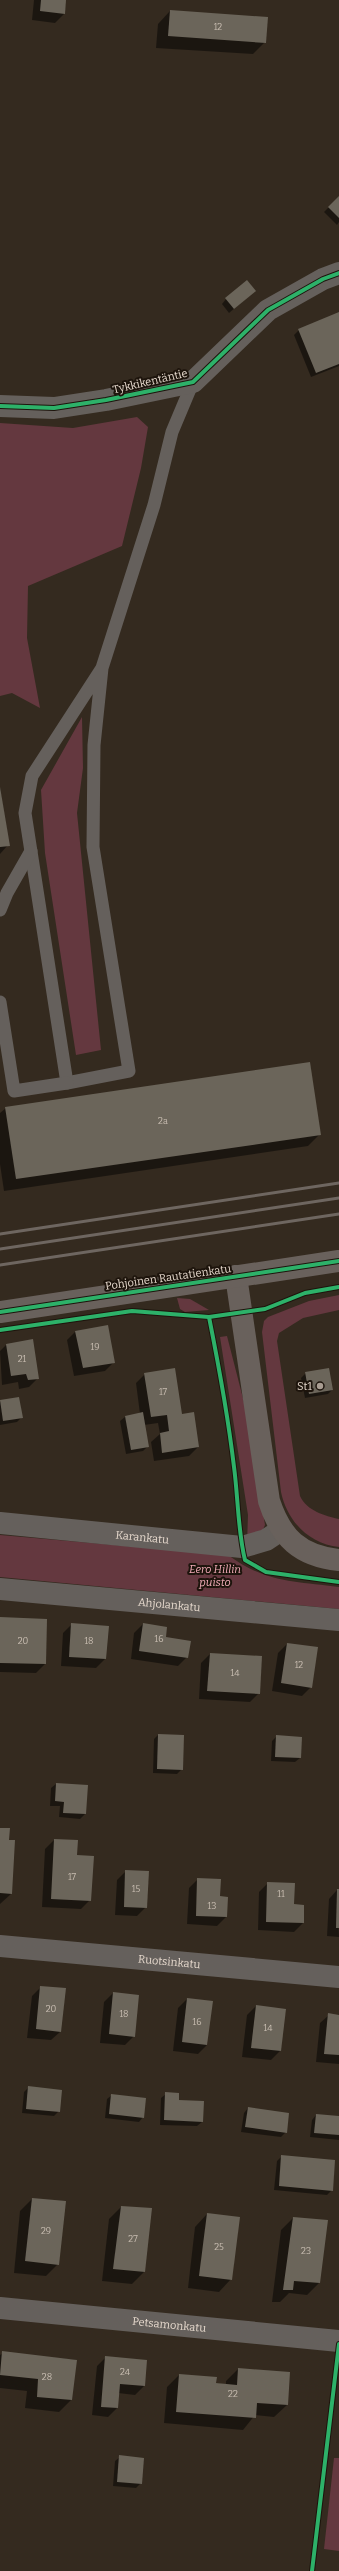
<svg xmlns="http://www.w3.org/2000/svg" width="339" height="2571" viewBox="0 0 339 2571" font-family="Bitter,serif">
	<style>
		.green { fill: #64383f }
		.shadow { fill: #0007 }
		.building { fill: #6b655a }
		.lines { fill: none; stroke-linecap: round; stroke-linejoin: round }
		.lane { stroke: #65605c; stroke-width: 13 }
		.street { stroke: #65605c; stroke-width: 22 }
		.secondary { stroke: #69615c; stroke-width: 22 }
		.rail { stroke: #6e6660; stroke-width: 3 }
		.cycleway-casing { stroke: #1d140c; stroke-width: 6 }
		.cycleway { stroke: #2db169; stroke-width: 4 }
		.poi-dot { fill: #a89c91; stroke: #1d140c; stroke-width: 1.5 }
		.labels { text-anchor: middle; stroke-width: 4; stroke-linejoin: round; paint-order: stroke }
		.number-label { font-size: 9px; fill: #c8bdb1 }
		.street-label { font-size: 11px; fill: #e7dace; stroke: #1d140c }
		.poi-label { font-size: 11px; fill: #e7dace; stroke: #1d140c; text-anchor: end }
		.park-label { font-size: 11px; font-style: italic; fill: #f2acb8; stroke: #1d140c }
	</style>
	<rect width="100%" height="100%" fill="#342a1f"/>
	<!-- green -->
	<g class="green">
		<polygon points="137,417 148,427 141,468 122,546 28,586 27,638 40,708 12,693 0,696 0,423 73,428"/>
		<polygon points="82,717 83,768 77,813 101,1050 76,1055 45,853 41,790"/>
		<path d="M339,1295V1310L303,1318L279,1333L277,1341L300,1496C307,1511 325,1516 339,1519V1547C309,1544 287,1521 281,1492L262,1332L264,1321L268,1317L309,1301Z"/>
		<polygon points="177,1298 190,1299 209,1310 185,1312 180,1309"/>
		<polygon points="227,1336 246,1410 265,1525 260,1536 247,1544 248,1515 220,1337"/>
		<path d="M0,1535L228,1555C266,1583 294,1581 339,1587V1609L0,1577Z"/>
		<polygon points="334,2458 339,2458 339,2551 324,2549"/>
	</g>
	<!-- shadow -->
	<g class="shadow">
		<polygon points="34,0 65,0 64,14 55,23 32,20"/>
		<polygon points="170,11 265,42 253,54 156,48 158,24"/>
		<polygon points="339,197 339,222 337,225 324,212"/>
		<polygon points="250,295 229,313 222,304 226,299"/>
		<polygon points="339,313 339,366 311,377 294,335 299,330"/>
		<polygon points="0,788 8,845 0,854"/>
		<polygon points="6,1108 320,1134 308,1146 4,1191 0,1164 0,1113"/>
		<polygon points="76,1331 114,1362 105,1371 74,1376 67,1340"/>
		<polygon points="6,1345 38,1378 29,1387 19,1389 18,1382 2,1385 0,1351"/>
		<polygon points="306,1373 332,1390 328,1394 305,1398 301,1378"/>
		<polygon points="145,1374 181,1415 198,1447 189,1456 154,1461 151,1442 160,1434 158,1423 144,1425 148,1446 143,1451 126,1454 120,1421 125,1417 140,1414 136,1383"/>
		<polygon points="0,1401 21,1418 17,1422 0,1425"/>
		<polygon points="0,1618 45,1664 36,1673 0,1672"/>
		<polygon points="72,1624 107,1627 105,1659 96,1668 61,1666 63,1633"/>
		<polygon points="143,1624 187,1657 178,1666 131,1659 134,1633"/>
		<polygon points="287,1644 311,1687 302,1696 272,1691 278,1653"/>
		<polygon points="210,1654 259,1693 250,1702 199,1699 201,1663"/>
		<polygon points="158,1735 182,1769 177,1774 153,1773 154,1739"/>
		<polygon points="277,1736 300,1758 295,1762 271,1761 272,1741"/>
		<polygon points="56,1784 87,1786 85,1814 80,1819 59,1817 60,1806 50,1806 51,1788"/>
		<polygon points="0,1829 8,1841 11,1894 0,1904"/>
		<polygon points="54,1840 76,1856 90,1900 81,1909 42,1907 45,1849"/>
		<polygon points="126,1871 146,1907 137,1916 115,1915 117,1880"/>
		<polygon points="198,1879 219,1897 226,1917 217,1926 187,1924 189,1888"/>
		<polygon points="268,1883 293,1905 303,1923 294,1932 258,1930 259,1892"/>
		<polygon points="337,1890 339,1937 327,1936 329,1899"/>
		<polygon points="41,1987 60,2032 51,2040 27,2038 32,1996"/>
		<polygon points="113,1993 134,2036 125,2045 100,2043 104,2002"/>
		<polygon points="187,1999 207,2045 198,2054 173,2051 178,2008"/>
		<polygon points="256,2006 285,2010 280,2051 271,2060 242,2057 247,2015"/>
		<polygon points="329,2015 339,2016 339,2064 316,2062 320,2023"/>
		<polygon points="29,2087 59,2111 54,2116 22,2113 24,2092"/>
		<polygon points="166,2094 178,2101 202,2122 197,2126 160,2125 161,2098"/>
		<polygon points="112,2095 143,2117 139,2122 105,2118 107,2099"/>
		<polygon points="248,2108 286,2132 281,2137 241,2132 244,2113"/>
		<polygon points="316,2115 339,2117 339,2140 310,2137 312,2120"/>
		<polygon points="282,2156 332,2190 327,2195 274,2190 277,2161"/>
		<polygon points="32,2199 58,2264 46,2276 14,2273 20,2211"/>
		<polygon points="121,2207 151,2209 144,2272 132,2284 102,2281 109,2219"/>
		<polygon points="207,2214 231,2279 219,2292 188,2288 195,2227"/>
		<polygon points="293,2218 319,2283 307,2295 289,2293 280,2302 272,2302 281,2230"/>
		<polygon points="3,2353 76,2360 71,2400 59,2412 25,2408 27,2391 0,2388 0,2355"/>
		<polygon points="106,2357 144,2386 135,2395 118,2393 117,2408 108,2417 92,2415 97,2366"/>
		<polygon points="238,2369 287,2405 274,2417 255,2415 243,2430 164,2423 167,2387 179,2375 226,2385 226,2381"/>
		<polygon points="120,2457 141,2483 136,2488 113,2486 115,2461"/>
	</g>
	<!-- building -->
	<g class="building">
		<polygon points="41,0 66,0 65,14 40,11"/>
		<polygon points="170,10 268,17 266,43 168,36"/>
		<polygon points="339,196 339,218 328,207"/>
		<polygon points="247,280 256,291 234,309 225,298"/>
		<polygon points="339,312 339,364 316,373 298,329"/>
		<polygon points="0,787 10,846 0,847"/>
		<polygon points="310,1062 321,1135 16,1179 5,1107"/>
		<polygon points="108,1325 115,1363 83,1368 75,1331"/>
		<polygon points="33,1339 39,1379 28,1380 26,1374 11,1376 6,1344"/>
		<polygon points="175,1368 182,1414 194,1412 199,1447 162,1453 160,1433 169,1431 167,1415 151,1417 144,1373"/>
		<polygon points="329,1368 333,1390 309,1394 305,1372"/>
		<polygon points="19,1397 23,1418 3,1421 0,1400"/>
		<polygon points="143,1412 149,1447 131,1450 125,1416"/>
		<polygon points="0,1617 47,1619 46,1664 0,1663"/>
		<polygon points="71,1623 109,1626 106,1659 69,1657"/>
		<polygon points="143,1623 167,1627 166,1637 191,1641 188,1658 139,1651"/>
		<polygon points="287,1643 318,1647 312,1688 281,1683"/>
		<polygon points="210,1653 262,1656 260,1694 207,1691"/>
		<polygon points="158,1734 184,1735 183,1770 157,1769"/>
		<polygon points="276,1735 302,1737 301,1758 275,1757"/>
		<polygon points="56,1783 88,1785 86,1814 63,1813 64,1802 55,1801"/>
		<polygon points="0,1828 10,1828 9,1840 15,1840 12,1894 0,1893"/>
		<polygon points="54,1839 78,1840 77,1855 94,1856 91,1901 51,1899"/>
		<polygon points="125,1870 149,1871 147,1908 124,1907"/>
		<polygon points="197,1878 221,1879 220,1896 228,1897 227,1917 196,1916"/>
		<polygon points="267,1882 295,1883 294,1904 304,1905 304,1923 266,1922"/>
		<polygon points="337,1889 339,1889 339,1928 336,1928"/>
		<polygon points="40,1986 66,1988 61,2032 36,2029"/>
		<polygon points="113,1992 139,1995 135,2037 109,2034"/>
		<polygon points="187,1998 213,2001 207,2045 182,2042"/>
		<polygon points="256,2005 286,2009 281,2051 251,2048"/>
		<polygon points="328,2013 339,2015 339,2055 324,2054"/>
		<polygon points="28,2086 62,2090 60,2112 26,2109"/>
		<polygon points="165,2092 179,2093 179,2100 204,2101 203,2122 164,2120"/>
		<polygon points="111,2094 146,2098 144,2118 109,2114"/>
		<polygon points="248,2107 289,2113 287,2133 245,2127"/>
		<polygon points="316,2114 339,2116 339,2135 314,2133"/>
		<polygon points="281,2155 335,2160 333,2191 279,2186"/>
		<polygon points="32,2198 66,2201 59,2265 25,2261"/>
		<polygon points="121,2206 152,2208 145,2272 113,2269"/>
		<polygon points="207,2213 240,2217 232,2280 199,2276"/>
		<polygon points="293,2217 328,2220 320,2283 294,2281 293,2290 283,2290"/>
		<polygon points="2,2351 77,2360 72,2400 37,2397 38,2379 0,2375"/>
		<polygon points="105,2356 147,2360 145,2386 120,2384 118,2408 101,2407"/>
		<polygon points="238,2368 290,2372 288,2405 257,2403 256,2418 176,2412 179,2374 217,2377 216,2383 237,2385"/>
		<polygon points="119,2455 144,2458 142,2484 117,2482"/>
	</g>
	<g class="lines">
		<!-- lane -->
		<g class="lane">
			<polyline points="102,668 32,776 25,813 67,1083 129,1071 93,847 94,745 102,668 154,505 172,432 193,382"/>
			<polyline points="0,910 7,893 31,851"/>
			<polyline points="0,1002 14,1091 67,1083"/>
		</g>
		<!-- street -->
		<g class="street">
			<polyline points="0,406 54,408 106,400 193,382 268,310 323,279 339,273"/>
			<path id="s1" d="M0,1523L242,1547L266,1540L281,1530"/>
			<path id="s2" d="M0,1589L339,1620"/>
			<path id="s3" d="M0,1946L339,1977"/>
			<path id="s4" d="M0,2308L339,2341"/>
		</g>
		<!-- secondary -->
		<g class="secondary">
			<path d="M236,1276L269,1501C281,1538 300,1556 339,1560"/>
			<polyline points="0,1312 339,1261"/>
		</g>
		<!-- rail -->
		<g class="rail">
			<polyline points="0,1234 339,1183"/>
			<polyline points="0,1249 339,1198"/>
			<polyline points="0,1265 339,1214"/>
		</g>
		<defs>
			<g id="cycleway">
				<polyline points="0,406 54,408 106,400 193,382 268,310 323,279 339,273"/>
				<polyline points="0,1312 339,1261"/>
				<path d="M209,1317C219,1367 228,1416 234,1467C238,1496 238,1533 245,1560L266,1572L339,1582"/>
				<polyline points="0,1330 132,1311 209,1317 265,1309 305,1293 339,1287"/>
				<polyline points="312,2571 339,2344"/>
			</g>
		</defs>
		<!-- cycleway casing -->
		<use href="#cycleway" class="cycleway-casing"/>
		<!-- cycleway -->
		<use href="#cycleway" class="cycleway"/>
	</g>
	<!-- markers -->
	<circle class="poi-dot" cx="320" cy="1386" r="4"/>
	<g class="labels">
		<!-- number labels -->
		<g class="number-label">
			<text x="218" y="30">12</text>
			<text x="163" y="1124">2a</text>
			<text x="95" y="1350">19</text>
			<text x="22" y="1362">21</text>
			<text x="163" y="1395">17</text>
			<text x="159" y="1642">16</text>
			<text x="23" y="1644">20</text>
			<text x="89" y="1644">18</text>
			<text x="299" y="1668">12</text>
			<text x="235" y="1676">14</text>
			<text x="72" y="1880">17</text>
			<text x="136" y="1892">15</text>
			<text x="281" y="1897">11</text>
			<text x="212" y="1909">13</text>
			<text x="51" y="2012">20</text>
			<text x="124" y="2017">18</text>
			<text x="197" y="2025">16</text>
			<text x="268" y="2031">14</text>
			<text x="46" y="2234">29</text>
			<text x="133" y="2242">27</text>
			<text x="219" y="2250">25</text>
			<text x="306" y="2254">23</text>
			<text x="125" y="2375">24</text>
			<text x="47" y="2380">28</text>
			<text x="233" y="2397">22</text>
		</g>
		<!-- street labels -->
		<g class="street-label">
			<text transform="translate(150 381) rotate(-13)" y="4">Tykkikentäntie</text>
			<text transform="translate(168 1277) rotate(-8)" y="4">Pohjoinen Rautatienkatu</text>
			<text dy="4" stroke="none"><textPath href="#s1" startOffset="143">Karankatu</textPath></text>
			<text dy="4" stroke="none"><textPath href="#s2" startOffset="170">Ahjolankatu</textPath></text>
			<text dy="4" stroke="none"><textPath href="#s3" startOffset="170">Ruotsinkatu</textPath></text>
			<text dy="4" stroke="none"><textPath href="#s4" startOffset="170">Petsamonkatu</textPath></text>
		</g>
		<!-- poi labels -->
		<g class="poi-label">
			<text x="312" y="1390">St1</text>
		</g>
		<!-- park labels -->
		<g class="park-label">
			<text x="215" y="1573">Eero Hillin<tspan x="215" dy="13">puisto</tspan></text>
		</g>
	</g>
</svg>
